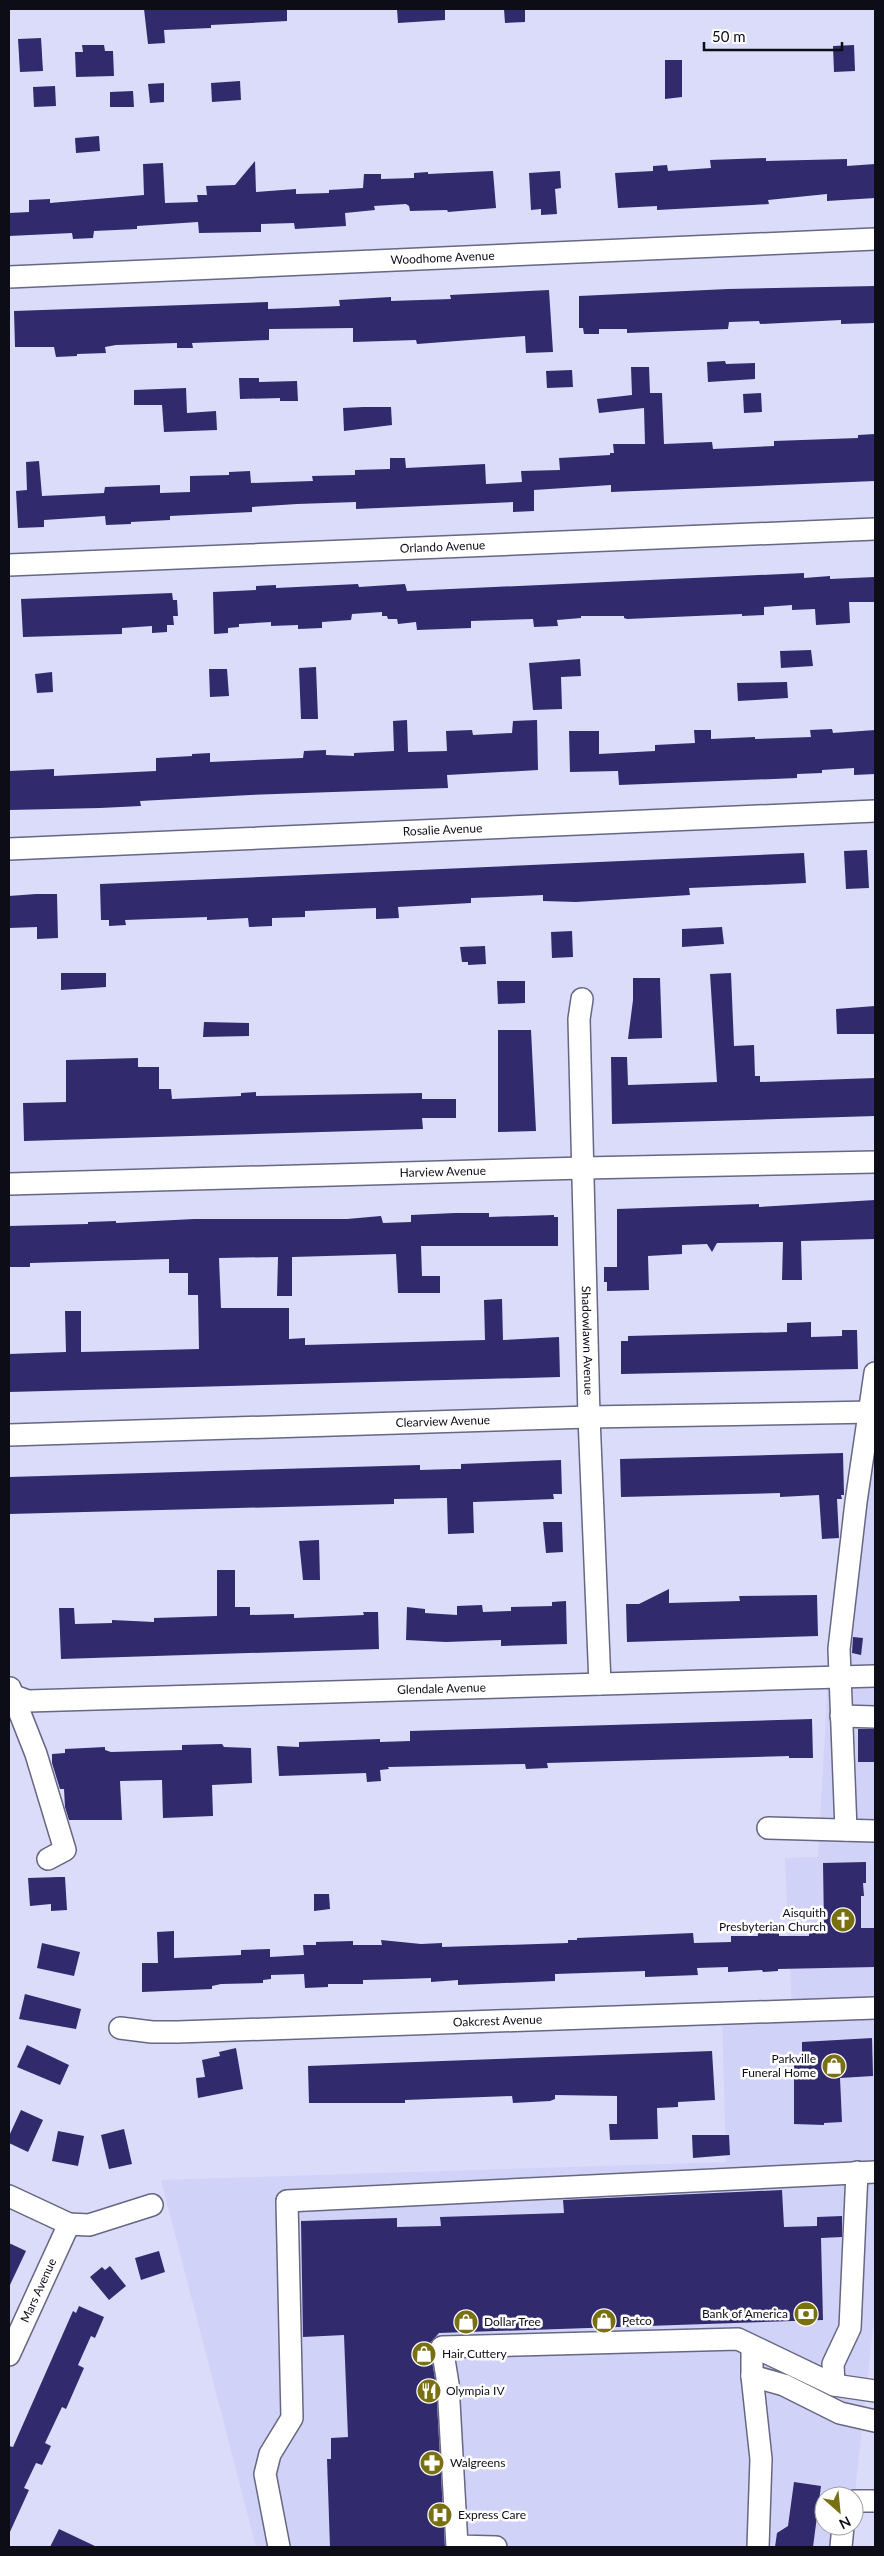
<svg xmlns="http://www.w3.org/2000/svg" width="884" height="2556" viewBox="0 0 884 2556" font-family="Lato,sans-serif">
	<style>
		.built { fill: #d1d2f8 }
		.building { fill: #312a6c }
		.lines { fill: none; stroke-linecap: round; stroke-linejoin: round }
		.minor-casing { stroke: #666782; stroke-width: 24 }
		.minor { stroke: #fff; stroke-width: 21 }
		.labels { text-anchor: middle; stroke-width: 5; stroke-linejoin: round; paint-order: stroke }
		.street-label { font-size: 12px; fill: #0d0d17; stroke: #fff }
		.poi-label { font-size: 12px; fill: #0d0d17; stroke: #fff; text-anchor: start }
	</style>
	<rect width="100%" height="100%" fill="#dadcfa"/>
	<!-- built -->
	<polygon class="built" points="875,1347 875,2311 854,2501 854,2496 824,2496 824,2526 851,2526 849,2547 256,2547 161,2180 726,2162 722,2013 792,2011 785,1858 818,1857 828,1677"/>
	<!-- building -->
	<g class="building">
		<polygon points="144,9 287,9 287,21 211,25 211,28 164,30 165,43 148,44"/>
		<polygon points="397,9 445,9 445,20 398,23"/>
		<polygon points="504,9 525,9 525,22 505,23"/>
		<polygon points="41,38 43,71 20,72 18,39"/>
		<polygon points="82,45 104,45 105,51 113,51 114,76 76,77 75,52 83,52"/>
		<polygon points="854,45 855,71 834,72 833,46"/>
		<polygon points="665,60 682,60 682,97 665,99"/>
		<polygon points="240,81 241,100 212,102 211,83"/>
		<polygon points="164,83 164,102 150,103 148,84"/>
		<polygon points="55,86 56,106 34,107 33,87"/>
		<polygon points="133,91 134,107 110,107 110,92"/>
		<polygon points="99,136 100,151 76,153 75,138"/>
		<polygon points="766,158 766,161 847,159 847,166 875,164 875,198 827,201 827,194 768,200 769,204 752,205 657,210 657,206 618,208 615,173 653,171 653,166 667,165 668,171 711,168 710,160"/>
		<polygon points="255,161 256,192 296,189 296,194 329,193 329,190 363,188 364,174 381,174 381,179 414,178 414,173 428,172 428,174 493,171 496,208 448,212 447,210 410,211 409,206 406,204 374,206 375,210 345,213 346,226 295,229 294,223 261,224 261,232 199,233 198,222 137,226 137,229 94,231 93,238 73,239 72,233 9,236 9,213 29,212 29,200 50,199 50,203 144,195 143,164 163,163 165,203 198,202 197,195 207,195 206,186 235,185"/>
		<polygon points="560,171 561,188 555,189 557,214 541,215 541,209 531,210 529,173"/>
		<polygon points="875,286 875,323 841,324 841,320 760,324 759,321 729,322 728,329 627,333 627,329 599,329 599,334 584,334 583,328 579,328 579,296 728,289"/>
		<polygon points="549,290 553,352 526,353 525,336 417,344 416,340 353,342 353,328 269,329 269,340 192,343 193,348 177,348 177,343 116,345 105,347 106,353 77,354 77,356 56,357 54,347 15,347 14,311 268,302 268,309 297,308 340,306 339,300 391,297 391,301 451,299 450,295"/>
		<polygon points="725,361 726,364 755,363 755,379 708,382 707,362"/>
		<polygon points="631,367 649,367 650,393 662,393 664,444 712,442 713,449 774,446 774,441 858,438 858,435 875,434 875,481 611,492 611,485 534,490 534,511 513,512 513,502 356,509 356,502 297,504 252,507 252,512 170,516 170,520 131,522 131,524 106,525 105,516 44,520 44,527 18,528 16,491 27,490 26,462 39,461 42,496 104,493 105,487 160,485 160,493 190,492 190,476 229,475 229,472 250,471 251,483 313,481 312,476 355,475 355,470 390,469 390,458 405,458 406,468 485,464 486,484 522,482 521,471 560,470 559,458 610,455 610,453 614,453 613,444 645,444 644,408 599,413 597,399 632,395"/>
		<polygon points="572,370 573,387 547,388 546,371"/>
		<polygon points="239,378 259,378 259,382 297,381 298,401 280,401 280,398 240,399"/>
		<polygon points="186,388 187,413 216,411 217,430 164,432 162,405 134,405 134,390"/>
		<polygon points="761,393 762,412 744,413 743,394"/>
		<polygon points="363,407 391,407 392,425 344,431 343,408"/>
		<polygon points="804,573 804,578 830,576 830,579 875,577 875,602 849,602 850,623 816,625 815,609 792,610 792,605 764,607 764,615 742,616 742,614 627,619 624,618 624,616 581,616 581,618 557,620 558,626 534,627 533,619 471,621 471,628 417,630 416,622 398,624 397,619 388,619 387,616 382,616 382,612 352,614 351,620 322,622 322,628 298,629 298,625 271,626 271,622 239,624 239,627 228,628 228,633 214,634 213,592 256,590 256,586 276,585 276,588 358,584 359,587 405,584 407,591"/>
		<polygon points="172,593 173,600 177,600 178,616 173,616 174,625 167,625 167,632 152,633 152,626 122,628 122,634 23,637 21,599"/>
		<polygon points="811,650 813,666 781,668 780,651"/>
		<polygon points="580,659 581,676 561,677 562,709 533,710 529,663"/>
		<polygon points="316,667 318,719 301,719 299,668"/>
		<polygon points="209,669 227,669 229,696 210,697"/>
		<polygon points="52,672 53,692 37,693 35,674"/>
		<polygon points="787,682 788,698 738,701 737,683"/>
		<polygon points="407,720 408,752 447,751 446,731 472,730 473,735 512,733 513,721 537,720 538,770 447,775 448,788 250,795 140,801 141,806 100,808 9,810 9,771 54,769 54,776 156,771 156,758 192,756 192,754 210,753 210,762 303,758 304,751 326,750 326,755 354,756 354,753 394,751 393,721"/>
		<polygon points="832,729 833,733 875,730 875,774 854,775 854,768 822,770 822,773 797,774 797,778 619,785 618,771 570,772 569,731 599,731 599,754 655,751 655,745 695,743 694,730 711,730 711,739 755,737 755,739 811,737 810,730"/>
		<polygon points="867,850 869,888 846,889 844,851"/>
		<polygon points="804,853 806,883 689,888 690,895 576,902 543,901 543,895 471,898 471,903 398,907 399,918 376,919 376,908 305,911 305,917 272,918 272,926 249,927 248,918 207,920 207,917 125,920 126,925 109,926 109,920 101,920 100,884"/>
		<polygon points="36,894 57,894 58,938 37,939 37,927 9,928 9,896"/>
		<polygon points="722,927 724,944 682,947 682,929"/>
		<polygon points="572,931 573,957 552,958 551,932"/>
		<polygon points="485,946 486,964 468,965 468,962 462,962 460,947"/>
		<polygon points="61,973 106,973 106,987 61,990"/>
		<polygon points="731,973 734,1046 754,1045 755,1076 760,1076 760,1082 875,1078 875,1116 612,1124 611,1057 627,1057 628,1085 717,1082 710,974"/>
		<polygon points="633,978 660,978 662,1038 628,1039 633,1000"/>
		<polygon points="497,981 525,981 525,1003 498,1004"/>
		<polygon points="875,1006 875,1034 837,1034 836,1009"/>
		<polygon points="204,1022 249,1023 249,1036 203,1037"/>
		<polygon points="498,1030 531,1030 536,1131 498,1132"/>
		<polygon points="138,1058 138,1067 159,1067 159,1089 171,1089 172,1099 241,1096 241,1093 256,1092 256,1096 422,1093 422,1099 456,1099 456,1118 422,1118 423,1129 24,1141 23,1103 66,1102 66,1060"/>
		<polygon points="875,1200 875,1239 801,1241 802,1280 782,1280 783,1242 775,1242 717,1243 712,1252 707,1244 682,1245 682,1254 648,1256 649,1290 607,1291 607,1282 604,1282 604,1267 617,1267 617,1209 759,1204 759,1207"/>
		<polygon points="455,1213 489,1213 489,1217 554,1215 554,1217 558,1217 558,1246 421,1246 422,1276 440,1276 440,1293 398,1293 396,1254 292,1257 292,1296 277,1296 278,1257 219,1258 221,1308 289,1308 289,1339 305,1338 305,1345 485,1340 484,1300 502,1299 503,1340 559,1337 560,1377 9,1392 9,1354 66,1352 65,1311 81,1311 81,1352 199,1349 198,1295 188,1295 188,1273 169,1273 169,1259 30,1263 30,1267 9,1267 9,1226 88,1224 88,1222 116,1221 116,1223 194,1219 347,1219 381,1216 383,1223 411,1222 411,1215"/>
		<polygon points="811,1322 811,1337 842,1336 842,1330 857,1330 858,1369 621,1374 621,1341 628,1341 628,1336 787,1332 787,1323"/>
		<polygon points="843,1453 844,1495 841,1495 842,1499 837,1499 839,1538 822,1539 819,1495 780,1497 780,1493 621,1497 620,1459"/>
		<polygon points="561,1460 562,1494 553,1494 554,1499 473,1502 474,1533 448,1534 447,1498 394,1499 394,1504 9,1514 9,1477 420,1465 420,1470 453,1469 461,1469 461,1464"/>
		<polygon points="543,1522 562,1522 563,1552 546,1553"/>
		<polygon points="319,1540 320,1580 303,1580 299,1541"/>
		<polygon points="217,1570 235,1570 235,1607 250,1607 250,1615 294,1614 294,1618 364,1615 363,1612 378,1612 379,1649 61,1659 59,1608 74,1608 75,1624 112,1623 112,1620 154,1622 154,1618 217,1616"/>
		<polygon points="669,1589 669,1603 740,1601 739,1596 817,1595 818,1636 627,1642 626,1604 639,1604"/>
		<polygon points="566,1601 567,1644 501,1646 501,1640 446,1642 406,1640 407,1607 425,1609 425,1613 457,1615 457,1606 482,1605 483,1612 511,1611 511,1607 552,1606 552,1602"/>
		<polygon points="853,1637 863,1638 861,1655 852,1653"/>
		<polygon points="812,1719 813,1758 789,1758 789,1756 547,1763 548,1768 526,1769 525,1764 388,1767 389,1769 380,1770 381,1781 367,1782 366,1773 279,1776 277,1746 299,1747 299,1742 380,1739 380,1742 410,1741 410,1731"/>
		<rect x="858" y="1729" width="17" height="33"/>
		<polygon points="222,1744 224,1747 251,1748 252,1783 212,1785 213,1816 163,1818 162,1780 120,1781 122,1820 69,1820 65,1807 64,1789 60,1789 52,1763 52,1754 65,1753 65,1749 105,1747 105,1750 111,1752 182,1750 182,1745"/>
		<polygon points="866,1862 866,1883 863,1883 864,1896 861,1896 861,1928 875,1928 875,1967 778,1969 778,1971 763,1972 762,1970 728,1972 728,1967 697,1968 698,1975 645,1977 645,1971 555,1974 555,1981 458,1985 458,1980 431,1982 431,1978 402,1979 363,1980 363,1984 328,1984 328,1987 305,1988 304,1974 271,1975 271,1979 263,1980 263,1983 221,1984 212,1986 212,1989 142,1992 142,1963 158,1963 157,1932 174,1931 174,1958 241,1955 241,1950 270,1949 270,1957 304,1955 303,1945 316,1945 316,1942 353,1941 353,1945 382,1945 381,1940 421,1944 442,1943 442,1947 568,1943 568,1940 577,1940 577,1938 693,1933 694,1943 731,1942 731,1936 758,1936 757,1927 779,1926 779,1936 809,1936 809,1931 816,1931 816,1927 824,1926 823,1863"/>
		<polygon points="59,1877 65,1877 67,1910 51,1911 51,1904 30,1906 28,1878"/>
		<polygon points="314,1894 329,1894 330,1909 314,1911"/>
		<polygon points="42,1943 80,1952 74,1976 37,1968"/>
		<polygon points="25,1994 81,2009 76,2029 19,2019"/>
		<polygon points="872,2038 873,2076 840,2078 842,2122 824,2123 824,2125 794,2124 794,2058 802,2057 802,2042"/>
		<polygon points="27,2045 69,2065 60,2085 17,2067"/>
		<polygon points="236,2048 243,2089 198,2098 196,2078 205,2077 202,2060 220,2056 219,2052"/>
		<polygon points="712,2051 715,2100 678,2102 678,2107 657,2108 658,2139 610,2140 609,2124 617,2124 617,2096 555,2095 555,2099 550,2101 513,2103 512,2096 405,2100 405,2103 309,2103 308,2066"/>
		<polygon points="21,2110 43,2120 28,2152 9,2143 9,2136"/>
		<polygon points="124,2129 132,2164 109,2169 101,2135"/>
		<polygon points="58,2131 84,2136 78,2166 52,2161"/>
		<polygon points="692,2135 729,2135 730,2155 693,2158"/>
		<polygon points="782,2190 784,2227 817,2226 817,2217 842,2216 842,2237 821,2238 823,2320 439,2333 431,2342 430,2349 436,2385 445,2547 330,2547 327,2459 331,2459 331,2438 348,2437 344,2335 303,2337 301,2221 397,2218 397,2227 441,2226 440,2217 564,2213 563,2200"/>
		<polygon points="9,2243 26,2251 9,2287"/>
		<polygon points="159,2251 165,2272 141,2280 135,2258"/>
		<polygon points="110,2266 126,2286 109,2300 90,2277 102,2267 105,2270"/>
		<polygon points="79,2306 104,2317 95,2338 91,2336 78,2365 84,2368 66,2409 62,2407 45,2443 51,2446 42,2465 36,2463 24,2488 29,2490 9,2534 9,2446 13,2447 73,2311 76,2313"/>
		<polygon points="794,2482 821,2486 813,2547 775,2547 777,2533 788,2526"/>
		<polygon points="59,2529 97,2547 50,2547"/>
	</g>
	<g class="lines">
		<defs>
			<g id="minor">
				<path id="s1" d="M9,277L875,239"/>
				<path id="s2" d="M9,565L875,529"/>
				<path id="s3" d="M9,849L875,811"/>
				<path id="s4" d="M582,999L579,1019L589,1417L600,1684"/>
				<path id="s5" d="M9,1184L584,1168L875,1162"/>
				<path id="s6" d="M9,1435L589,1417L875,1412"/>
				<polyline points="10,1688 36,1754 65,1850 48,1859"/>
				<path id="s7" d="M9,1694L28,1701L875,1676"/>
				<polyline points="841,1716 875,1717"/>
				<polyline points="768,1828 875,1831"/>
				<polyline points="846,1830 839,1649 856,1502 875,1373"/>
				<path id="s8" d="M120,2028L152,2032H178L875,2008"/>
				<polyline points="9,2196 69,2224 89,2225 152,2205"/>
				<polyline points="752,2347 752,2376 761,2459 758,2547"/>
				<path id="s9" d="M9,2355L69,2224"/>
				<polyline points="752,2376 784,2385 840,2413 875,2421"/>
				<polyline points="834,2385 833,2364 850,2328 857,2172"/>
				<polyline points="854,2501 875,2501"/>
				<polyline points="279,2547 265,2474 270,2454 292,2418 287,2201 875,2172"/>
				<polyline points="496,2547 457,2546 448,2384 442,2347 738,2339 834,2385 875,2391"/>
				<polyline points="841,2547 843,2526"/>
			</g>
		</defs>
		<!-- minor casing -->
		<use href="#minor" class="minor-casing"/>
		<!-- minor -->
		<use href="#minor" class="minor"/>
	</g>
	<!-- icons -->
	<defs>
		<symbol id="church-disc" viewBox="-11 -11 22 22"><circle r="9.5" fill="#797011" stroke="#fff"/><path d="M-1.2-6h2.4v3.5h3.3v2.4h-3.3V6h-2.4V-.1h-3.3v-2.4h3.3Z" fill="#fff"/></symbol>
		<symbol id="shop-disc" viewBox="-11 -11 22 22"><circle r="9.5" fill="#797011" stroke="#fff"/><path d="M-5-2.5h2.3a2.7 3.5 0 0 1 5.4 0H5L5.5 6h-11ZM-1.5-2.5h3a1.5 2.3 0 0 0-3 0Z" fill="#fff"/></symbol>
		<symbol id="bank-disc" viewBox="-11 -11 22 22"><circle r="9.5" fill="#797011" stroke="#fff"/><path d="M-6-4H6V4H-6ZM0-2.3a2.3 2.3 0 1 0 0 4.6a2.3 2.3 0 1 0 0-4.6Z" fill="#fff"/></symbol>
		<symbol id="restaurant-disc" viewBox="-11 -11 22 22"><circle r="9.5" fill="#797011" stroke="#fff"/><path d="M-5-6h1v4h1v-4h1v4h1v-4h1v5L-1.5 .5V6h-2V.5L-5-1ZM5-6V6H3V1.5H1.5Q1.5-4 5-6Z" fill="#fff"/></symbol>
		<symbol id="pharmacy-disc" viewBox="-11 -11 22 22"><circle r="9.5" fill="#797011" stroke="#fff"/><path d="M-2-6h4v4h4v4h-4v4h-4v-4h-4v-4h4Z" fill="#fff"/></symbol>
		<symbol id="hospital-disc" viewBox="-11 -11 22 22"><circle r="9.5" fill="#797011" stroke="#fff"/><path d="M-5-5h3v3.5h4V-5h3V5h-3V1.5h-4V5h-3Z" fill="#fff"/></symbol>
	</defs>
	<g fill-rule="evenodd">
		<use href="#church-disc" x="829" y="1906" width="28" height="28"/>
		<use href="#shop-disc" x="820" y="2052" width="28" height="28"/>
		<use href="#bank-disc" x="792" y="2300" width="28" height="28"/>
		<use href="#shop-disc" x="590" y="2307" width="28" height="28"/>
		<use href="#shop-disc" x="452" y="2308" width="28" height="28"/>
		<use href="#shop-disc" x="410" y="2340" width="28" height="28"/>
		<use href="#restaurant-disc" x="415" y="2377" width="28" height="28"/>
		<use href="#pharmacy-disc" x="418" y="2449" width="28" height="28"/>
		<use href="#hospital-disc" x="426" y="2501" width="28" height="28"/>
	</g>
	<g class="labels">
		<!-- street labels -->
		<g class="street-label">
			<text dy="4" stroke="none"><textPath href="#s1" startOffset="434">Woodhome Avenue</textPath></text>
			<text dy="4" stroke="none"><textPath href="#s2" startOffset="434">Orlando Avenue</textPath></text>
			<text dy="4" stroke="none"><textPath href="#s3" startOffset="434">Rosalie Avenue</textPath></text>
			<text dy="4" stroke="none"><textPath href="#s5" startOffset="434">Harview Avenue</textPath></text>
			<text dy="4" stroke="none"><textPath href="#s4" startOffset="342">Shadowlawn Avenue</textPath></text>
			<text dy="4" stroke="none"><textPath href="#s6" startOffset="434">Clearview Avenue</textPath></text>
			<text dy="4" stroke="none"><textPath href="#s7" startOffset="434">Glendale Avenue</textPath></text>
			<text dy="4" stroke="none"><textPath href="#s8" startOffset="378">Oakcrest Avenue</textPath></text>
			<text dy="4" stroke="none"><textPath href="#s9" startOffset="71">Mars Avenue</textPath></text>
		</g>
		<!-- poi labels -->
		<g class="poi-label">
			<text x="826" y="1917" text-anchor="end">Aisquith<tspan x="826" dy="14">Presbyterian Church</tspan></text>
			<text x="816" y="2063" text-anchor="end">Parkville<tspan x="816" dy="14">Funeral Home</tspan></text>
			<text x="788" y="2318" text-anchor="end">Bank of America</text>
			<text x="622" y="2325">Petco</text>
			<text x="484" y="2326">Dollar Tree</text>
			<text x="442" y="2358">Hair Cuttery</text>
			<text x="446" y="2395">Olympia IV</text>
			<text x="450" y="2467">Walgreens</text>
			<text x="458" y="2519">Express Care</text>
		</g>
	</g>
	<!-- border -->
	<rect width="884" height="2556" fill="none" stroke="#0d0d17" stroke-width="20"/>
	<!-- north arrow -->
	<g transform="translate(839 2511) rotate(153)"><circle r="24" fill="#ffffff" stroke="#9e9ea2"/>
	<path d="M0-4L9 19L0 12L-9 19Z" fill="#797011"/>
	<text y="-8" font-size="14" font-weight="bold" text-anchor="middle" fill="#0d0d17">N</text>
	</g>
	<!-- scale -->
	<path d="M704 42v8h138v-8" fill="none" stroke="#0d0d17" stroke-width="2.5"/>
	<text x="712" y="42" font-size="15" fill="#0d0d17" stroke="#ffffff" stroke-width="4" paint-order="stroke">50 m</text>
</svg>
